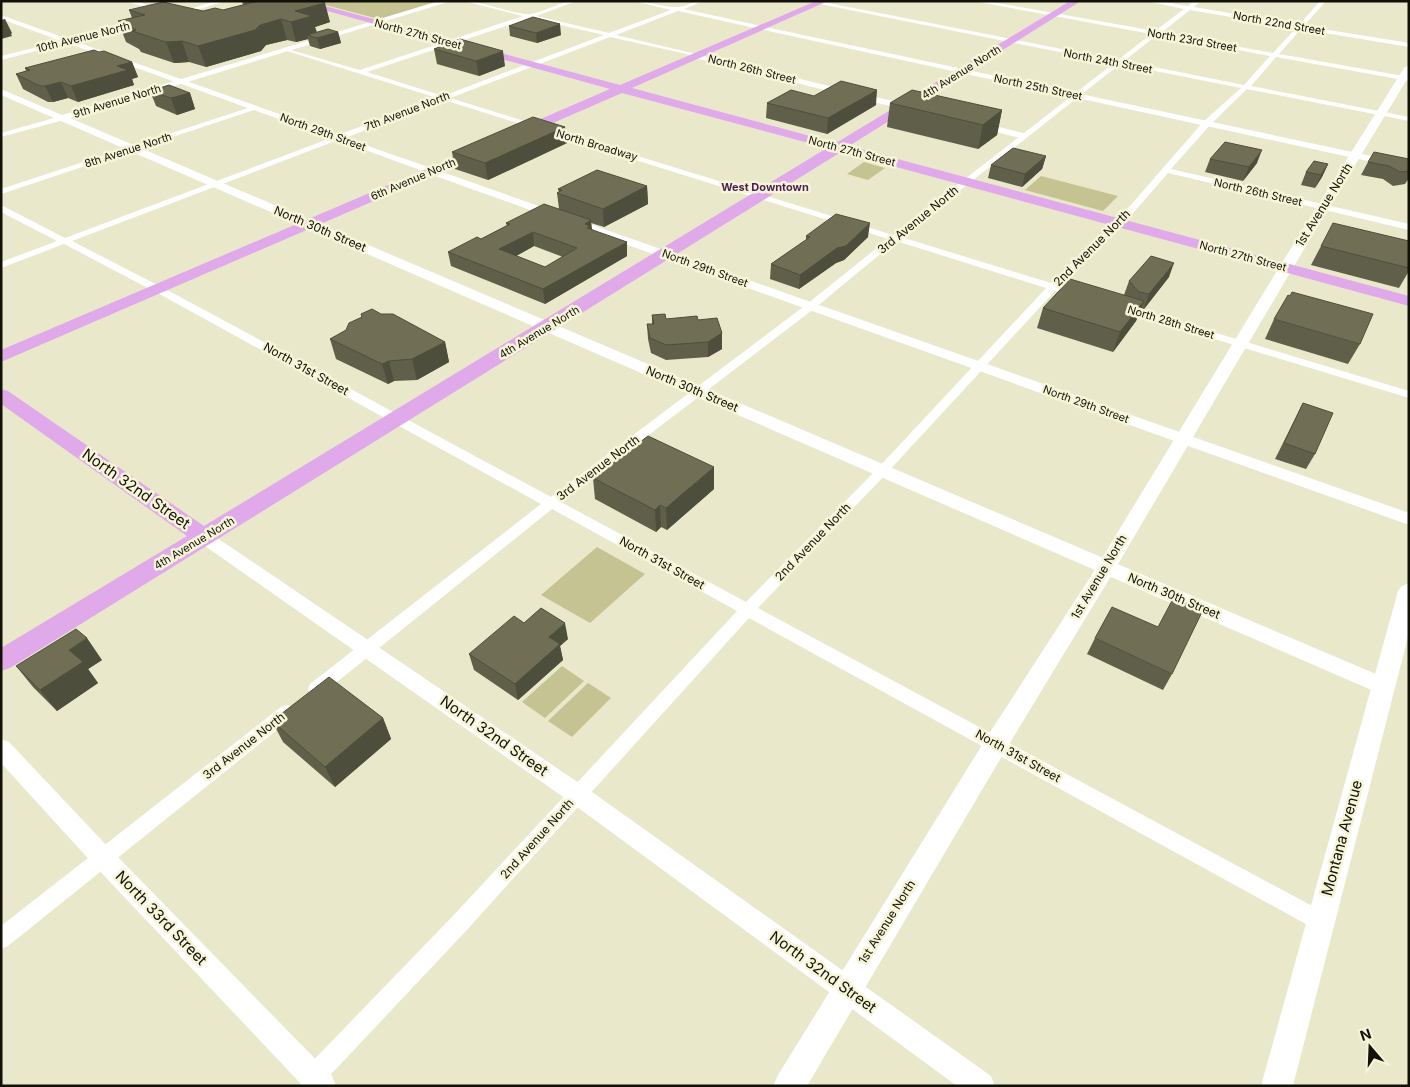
<svg xmlns="http://www.w3.org/2000/svg" width="1410" height="1087" viewBox="0 0 1410 1087" font-family="Inter,sans-serif">
	<style>
		.green { fill: #c5c391 }
		.lines { fill: none; stroke-linecap: round; stroke-linejoin: round }
		.minor { fill: #fff; fill-rule: evenodd }
		.tertiary { fill: #fff; fill-rule: evenodd }
		.secondary { fill: #fff; fill-rule: evenodd }
		.primary { fill: #e0aaea; fill-rule: evenodd }
		.wall { fill: #605f49; fill-rule: evenodd }
		.shaded-wall { fill: #4e4e3c }
		.building { fill: #706f55; stroke: #4e4e3c; fill-rule: evenodd }
		.labels { text-anchor: middle; stroke-width: 5; stroke-linejoin: round; paint-order: stroke }
		.far-street-label { font-size: 11px; fill: #121108; stroke: #f6f5d8 }
		.far-neighbourhood-label { font-size: 11px; font-weight: bold; fill: #4b1f52; stroke: #f6f5d8 }
		.street-label { font-size: 12px; fill: #121108; stroke: #f6f5d8 }
		.near-street-label { font-size: 15px; fill: #121108; stroke: #f6f5d8 }
	</style>
	<rect width="100%" height="100%" fill="#e9e8cb"/>
	<!-- green -->
	<g class="green">
		<polygon points="310,1 438,1 379,19"/>
		<polygon points="864,162 885,168 868,180 847,174"/>
		<polygon points="1041,176 1118,196 1103,211 1025,190"/>
		<polygon points="597,547 645,574 590,623 541,595"/>
		<polygon points="562,666 584,681 545,718 522,702"/>
		<polygon points="588,683 611,698 572,737 548,721"/>
	</g>
	<g class="lines">
		<!-- minor -->
		<g class="minor">
			<polygon points="126,1 136,1 165,11 160,12"/>
			<polygon points="216,1 226,1 176,16 173,14"/>
			<path d="M464,1C483,1 517,16 531,14C547,11 560,1 577,1L536,16L609,33L671,10L634,1C648,1 661,7 675,7C684,8 693,1 703,1L684,9L766,27L764,30L678,11L616,35L700,55V57L610,37L450,98L893,235L1114,63L805,1H818L1118,60L1151,34L973,1H987L1155,31L1184,9L1145,1H1159L1188,6L1194,1H1201L1194,7L1299,25L1320,1H1326L1304,26L1409,43V47L1301,29L1279,54L1409,77V81L1276,57L1251,86L1409,117V121L1247,89L1210,125L1171,169L1409,224V230L1168,173L1128,219L1060,286L1064,289L1063,291H1055L886,474L758,608L1327,914L1330,921L1327,928L1320,931L1313,928L749,618L464,933L320,1086H301L299,1080L302,1072L450,919L737,611L552,509L322,694L316,695L310,694L308,689L310,684L541,504L163,296L64,244L1,268V262L57,241L1,212V205L65,238L331,138L254,110L1,194V189L248,108L67,43L1,60V56L61,41L1,19V15L68,39L140,22V24L74,41L338,135L437,98L287,51V49L360,70L523,16ZM1190,10L1296,28L1273,53L1161,33ZM530,18L604,35L443,96L367,72ZM1157,35L1270,56L1244,85L1124,61ZM1120,64L1241,88L1204,121L1122,215L1051,283L901,237ZM444,100L888,239L807,304L551,497L171,292L72,241L338,140L428,173H434V169L345,138ZM896,241L1046,288L878,468L746,602L561,502L815,308Z"/>
			<polygon points="61,116 64,116 64,120 1,137 1,133"/>
			<polygon points="1123,305 1409,391 1409,398 1119,310 1118,308"/>
			<polygon points="287,705 293,707 295,712 293,717 8,946 1,949 1,926 281,707"/>
		</g>
		<!-- tertiary -->
		<g class="tertiary">
			<polygon points="440,1 451,1 70,118 1390,680 1393,686 1390,692 1383,694 1376,692 1,95 1,89 62,115"/>
			<polygon points="761,26 1409,164 1409,170 764,30 760,28"/>
			<polygon points="695,54 914,106 919,109 914,112 695,58"/>
			<polygon points="976,121 1027,134 1029,136 1024,139 973,126 971,124"/>
			<polygon points="431,168 1409,513 1409,525 427,173 426,171 427,169"/>
			<polygon points="204,531 210,533 585,787 991,1076 995,1086 957,1086 569,801 198,541 195,537 198,533"/>
			<polygon points="1,739 9,742 111,850 332,1076 336,1086 303,1086 95,866 1,763"/>
		</g>
		<!-- secondary -->
		<g class="secondary">
			<polygon points="1409,65 1409,76 1297,261 1105,586 1005,751 807,1086 773,1086 778,1075 987,737 1091,576 1283,261 1404,68"/>
			<polygon points="1409,583 1409,633 1293,1086 1261,1086 1398,591 1402,586"/>
		</g>
		<!-- primary -->
		<g class="primary">
			<polygon points="291,1 306,1 620,85 816,1 828,1 632,88 836,143 1070,1 1081,1 849,146 1409,296 1409,306 841,152 10,668 1,671 1,648 187,536 1,404 1,389 8,391 204,526 827,148 622,93 523,136 515,136 513,133 515,130 610,89"/>
			<polygon points="482,145 488,149 487,152 1,362 1,350"/>
		</g>
	</g>
	<!-- wall -->
	<g class="wall">
		<polygon points="242,1 320,1 330,22 315,27 317,32 338,32 341,43 320,49 310,46 308,39 296,42 287,40 266,45 261,51 206,67 189,62 174,63 141,52 139,49 126,42 118,21 132,18 129,10 203,11 223,10 243,5"/>
		<polygon points="509,26 561,35 537,43 510,36"/>
		<polygon points="434,49 505,66 479,76 437,64"/>
		<polygon points="99,52 132,62 138,77 132,79 134,85 78,102 68,98 53,102 48,102 23,89 16,74 26,71 25,68"/>
		<polygon points="150,91 190,93 195,109 177,115 156,106"/>
		<polygon points="814,96 876,105 827,134 766,118 767,103"/>
		<polygon points="890,103 1002,110 997,135 978,149 887,127"/>
		<polygon points="565,127 567,143 488,180 455,169 452,152"/>
		<polygon points="1046,156 1042,169 1022,187 988,178 991,165"/>
		<polygon points="1210,159 1257,163 1243,181 1205,172"/>
		<polygon points="1409,159 1409,178 1405,184 1393,186 1383,179 1361,175 1368,162"/>
		<polygon points="1328,164 1322,177 1315,188 1301,185 1306,172"/>
		<path d="M647,186L648,204L604,227L591,223L592,229L627,256L545,304L451,266L448,252L481,239L507,226L506,223L559,209L557,193L559,192L558,189ZM534,246L563,257L545,267L516,256Z"/>
		<polygon points="806,236 868,237 844,260 836,263 799,289 770,279 771,264 806,240"/>
		<polygon points="1409,241 1409,271 1399,288 1311,265 1321,246"/>
		<polygon points="1169,277 1144,309 1141,308 1136,321 1113,352 1037,328 1043,308 1124,295 1129,281"/>
		<polygon points="381,314 445,342 449,362 417,380 394,381 388,384 336,359 330,339"/>
		<polygon points="652,315 666,319 698,320 722,333 722,349 708,357 666,360 651,353 648,339 647,324 652,324"/>
		<polygon points="1274,319 1360,344 1348,364 1265,339"/>
		<polygon points="1303,403 1315,454 1306,469 1275,459"/>
		<polygon points="593,478 714,489 667,530 661,527 656,532 595,499"/>
		<polygon points="524,623 568,639 560,646 563,660 518,700 474,670 469,654"/>
		<polygon points="1095,638 1172,674 1163,690 1087,654"/>
		<polygon points="102,660 88,669 98,683 57,711 33,687 16,666"/>
		<polygon points="383,718 391,739 335,787 283,742 272,721"/>
	</g>
	<!-- shaded-wall -->
	<g class="shaded-wall">
		<polygon points="325,3 330,22 315,27 317,36 307,35 308,39 296,42 291,22 295,11"/>
		<polygon points="5,19 12,33 11,34 12,36 1,39 1,20"/>
		<polygon points="281,19 287,40 266,45 261,51 206,67 198,46 260,25"/>
		<polygon points="560,24 561,35 537,43 536,33"/>
		<polygon points="338,32 341,43 320,49 317,38"/>
		<polygon points="182,41 189,62 174,63 166,42"/>
		<polygon points="503,51 505,66 479,76 476,61"/>
		<polygon points="132,62 138,77 132,79 134,85 78,102 71,86 117,66"/>
		<polygon points="61,82 68,98 53,102 45,86"/>
		<polygon points="877,90 876,105 827,134 828,118"/>
		<polygon points="190,93 195,109 177,115 171,98"/>
		<polygon points="1002,110 997,135 978,149 983,125"/>
		<polygon points="565,127 567,143 488,180 485,163"/>
		<polygon points="1262,150 1257,163 1243,181 1249,167"/>
		<polygon points="1046,156 1042,169 1022,187 1025,174"/>
		<polygon points="1328,164 1322,177 1315,188 1321,175"/>
		<polygon points="647,186 648,204 604,227 603,209"/>
		<polygon points="591,220 592,234 585,224"/>
		<polygon points="870,223 868,237 844,260 836,263 799,289 800,275"/>
		<polygon points="533,232 534,246 502,264 499,249"/>
		<polygon points="627,242 627,256 545,304 543,289"/>
		<polygon points="1174,263 1169,277 1144,309 1149,294"/>
		<polygon points="1144,301 1136,321 1113,352 1120,332"/>
		<polygon points="722,333 722,349 708,357 708,342"/>
		<polygon points="445,342 449,362 417,380 412,359"/>
		<polygon points="389,361 394,381 388,384 382,364"/>
		<polygon points="714,467 714,489 667,530 666,508"/>
		<polygon points="660,505 661,527 656,532 655,510"/>
		<polygon points="565,623 568,639 560,646 563,660 518,700 515,684 549,637"/>
		<polygon points="87,638 102,660 88,669 98,683 57,711 40,690 69,650"/>
		<polygon points="383,718 391,739 335,787 325,767"/>
	</g>
	<!-- building -->
	<g class="building">
		<polygon points="258,1 320,1 325,3 295,11 312,16 291,22 281,19 260,25 255,30 198,46 182,41 166,42 132,31 136,30 118,21 145,15 129,10 163,2 203,11 215,8 223,10"/>
		<polygon points="533,17 560,24 536,33 509,26"/>
		<polygon points="328,29 338,32 317,38 307,35"/>
		<polygon points="460,39 503,51 476,61 434,49"/>
		<polygon points="94,50 99,52 104,51 132,62 117,66 128,70 71,86 61,82 45,86 40,86 16,74 30,70 25,68"/>
		<polygon points="841,81 877,90 828,118 767,103 791,90 814,96"/>
		<polygon points="169,85 190,93 171,98 150,91"/>
		<polygon points="912,90 1002,110 983,125 890,103"/>
		<polygon points="533,117 565,127 485,163 452,152"/>
		<polygon points="1225,142 1262,150 1249,167 1210,159"/>
		<polygon points="1013,148 1046,156 1025,174 991,165"/>
		<polygon points="1374,152 1409,159 1409,171 1400,172 1389,166 1368,162"/>
		<polygon points="1314,161 1328,164 1321,175 1306,172"/>
		<polygon points="597,170 647,186 603,209 557,193 562,190 558,189"/>
		<path d="M544,204L591,220L585,224L590,226L587,228L627,242L543,289L448,252L477,237L481,239L510,224L506,223ZM533,232L577,248L545,267L499,249Z"/>
		<polygon points="836,214 870,223 846,246 837,248 800,275 771,264 810,237 806,236"/>
		<polygon points="1333,223 1409,241 1409,268 1321,246"/>
		<polygon points="1151,256 1174,263 1149,294 1139,292 1129,281"/>
		<polygon points="1070,279 1144,301 1120,332 1043,308"/>
		<polygon points="1292,292 1373,314 1360,344 1274,319 1288,295 1290,296"/>
		<polygon points="372,309 381,314 393,314 445,342 412,359 389,361 382,364 330,339 346,330 349,323 362,317 361,314"/>
		<polygon points="665,314 666,319 697,316 698,320 717,318 722,333 708,342 666,345 650,338 647,324 654,324 652,315"/>
		<polygon points="1303,403 1333,413 1315,454 1284,443"/>
		<polygon points="648,436 714,467 666,508 660,505 655,510 593,478"/>
		<polygon points="1174,597 1203,610 1172,674 1095,638 1112,607 1158,627"/>
		<polygon points="541,608 565,623 549,637 560,644 515,684 469,654 514,616 524,623"/>
		<polygon points="76,629 87,638 69,650 83,662 40,690 16,666"/>
		<polygon points="329,677 383,718 325,767 272,721"/>
	</g>
	<g class="labels">
		<!-- far-street labels -->
		<g class="far-street-label">
			<text transform="translate(1279 23) rotate(10)" y="4">North 22nd Street</text>
			<text transform="translate(418 34) rotate(15)" y="4">North 27th Street</text>
			<text transform="translate(83 37) rotate(-14)" y="4">10th Avenue North</text>
			<text transform="translate(1192 40) rotate(10)" y="4">North 23rd Street</text>
			<text transform="translate(1108 61) rotate(11)" y="4">North 24th Street</text>
			<text transform="translate(752 69) rotate(14)" y="4">North 26th Street</text>
			<text transform="translate(961 72) rotate(-32)" y="4">4th Avenue North</text>
			<text transform="translate(1038 87) rotate(12)" y="4">North 25th Street</text>
			<text transform="translate(117 101) rotate(-17)" y="4">9th Avenue North</text>
			<text transform="translate(407 111) rotate(-21)" y="4">7th Avenue North</text>
			<text transform="translate(323 132) rotate(20)" y="4">North 29th Street</text>
			<text transform="translate(597 145) rotate(17)" y="4">North Broadway</text>
			<text transform="translate(128 150) rotate(-18)" y="4">8th Avenue North</text>
			<text transform="translate(852 151) rotate(15)" y="4">North 27th Street</text>
			<text transform="translate(413 179) rotate(-23)" y="4">6th Avenue North</text>
			<text transform="translate(1258 192) rotate(13)" y="4">North 26th Street</text>
			<text transform="translate(1243 256) rotate(15)" y="4">North 27th Street</text>
			<text transform="translate(705 268) rotate(20)" y="4">North 29th Street</text>
			<text transform="translate(1171 322) rotate(17)" y="4">North 28th Street</text>
			<text transform="translate(539 332) rotate(-31)" y="4">4th Avenue North</text>
			<text transform="translate(1086 404) rotate(20)" y="4">North 29th Street</text>
			<text transform="translate(194 543) rotate(-31)" y="4">4th Avenue North</text>
		</g>
		<!-- far-neighbourhood labels -->
		<g class="far-neighbourhood-label">
			<text x="765" y="191">West Downtown</text>
		</g>
		<!-- street labels -->
		<g class="street-label">
			<text transform="translate(1324 205) rotate(-58)" y="4">1st Avenue North</text>
			<text transform="translate(918 220) rotate(-39)" y="4">3rd Avenue North</text>
			<text transform="translate(320 229) rotate(23)" y="4">North 30th Street</text>
			<text transform="translate(1092 248) rotate(-45)" y="4">2nd Avenue North</text>
			<text transform="translate(306 369) rotate(29)" y="4">North 31st Street</text>
			<text transform="translate(692 389) rotate(23)" y="4">North 30th Street</text>
			<text transform="translate(598 468) rotate(-37)" y="4">3rd Avenue North</text>
			<text transform="translate(813 542) rotate(-46)" y="4">2nd Avenue North</text>
			<text transform="translate(662 563) rotate(29)" y="4">North 31st Street</text>
			<text transform="translate(1099 577) rotate(-59)" y="4">1st Avenue North</text>
			<text transform="translate(1174 596) rotate(23)" y="4">North 30th Street</text>
			<text transform="translate(244 746) rotate(-38)" y="4">3rd Avenue North</text>
			<text transform="translate(1018 756) rotate(29)" y="4">North 31st Street</text>
			<text transform="translate(537 839) rotate(-48)" y="4">2nd Avenue North</text>
			<text transform="translate(887 922) rotate(-58)" y="4">1st Avenue North</text>
		</g>
		<!-- near-street labels -->
		<g class="near-street-label">
			<text transform="translate(136 489) rotate(35)" y="5">North 32nd Street</text>
			<text transform="translate(494 736) rotate(35)" y="5">North 32nd Street</text>
			<text transform="translate(1342 838) rotate(-75)" y="5">Montana Avenue</text>
			<text transform="translate(161 918) rotate(46)" y="5">North 33rd Street</text>
			<text transform="translate(823 972) rotate(36)" y="5">North 32nd Street</text>
		</g>
	</g>
	<!-- border -->
	<rect width="1410" height="1087" fill="none" stroke="#121108" stroke-width="5"/>
	<!-- north arrow -->
	<g transform="translate(1370 1047) rotate(341)" stroke="#f6f5d8" stroke-width="4" paint-order="stroke">
	<path d="M0-4L9 19L0 12L-9 19Z" fill="#121108"/>
	<text y="-8" font-size="14" font-weight="bold" text-anchor="middle" fill="#121108">N</text>
	</g>
</svg>
